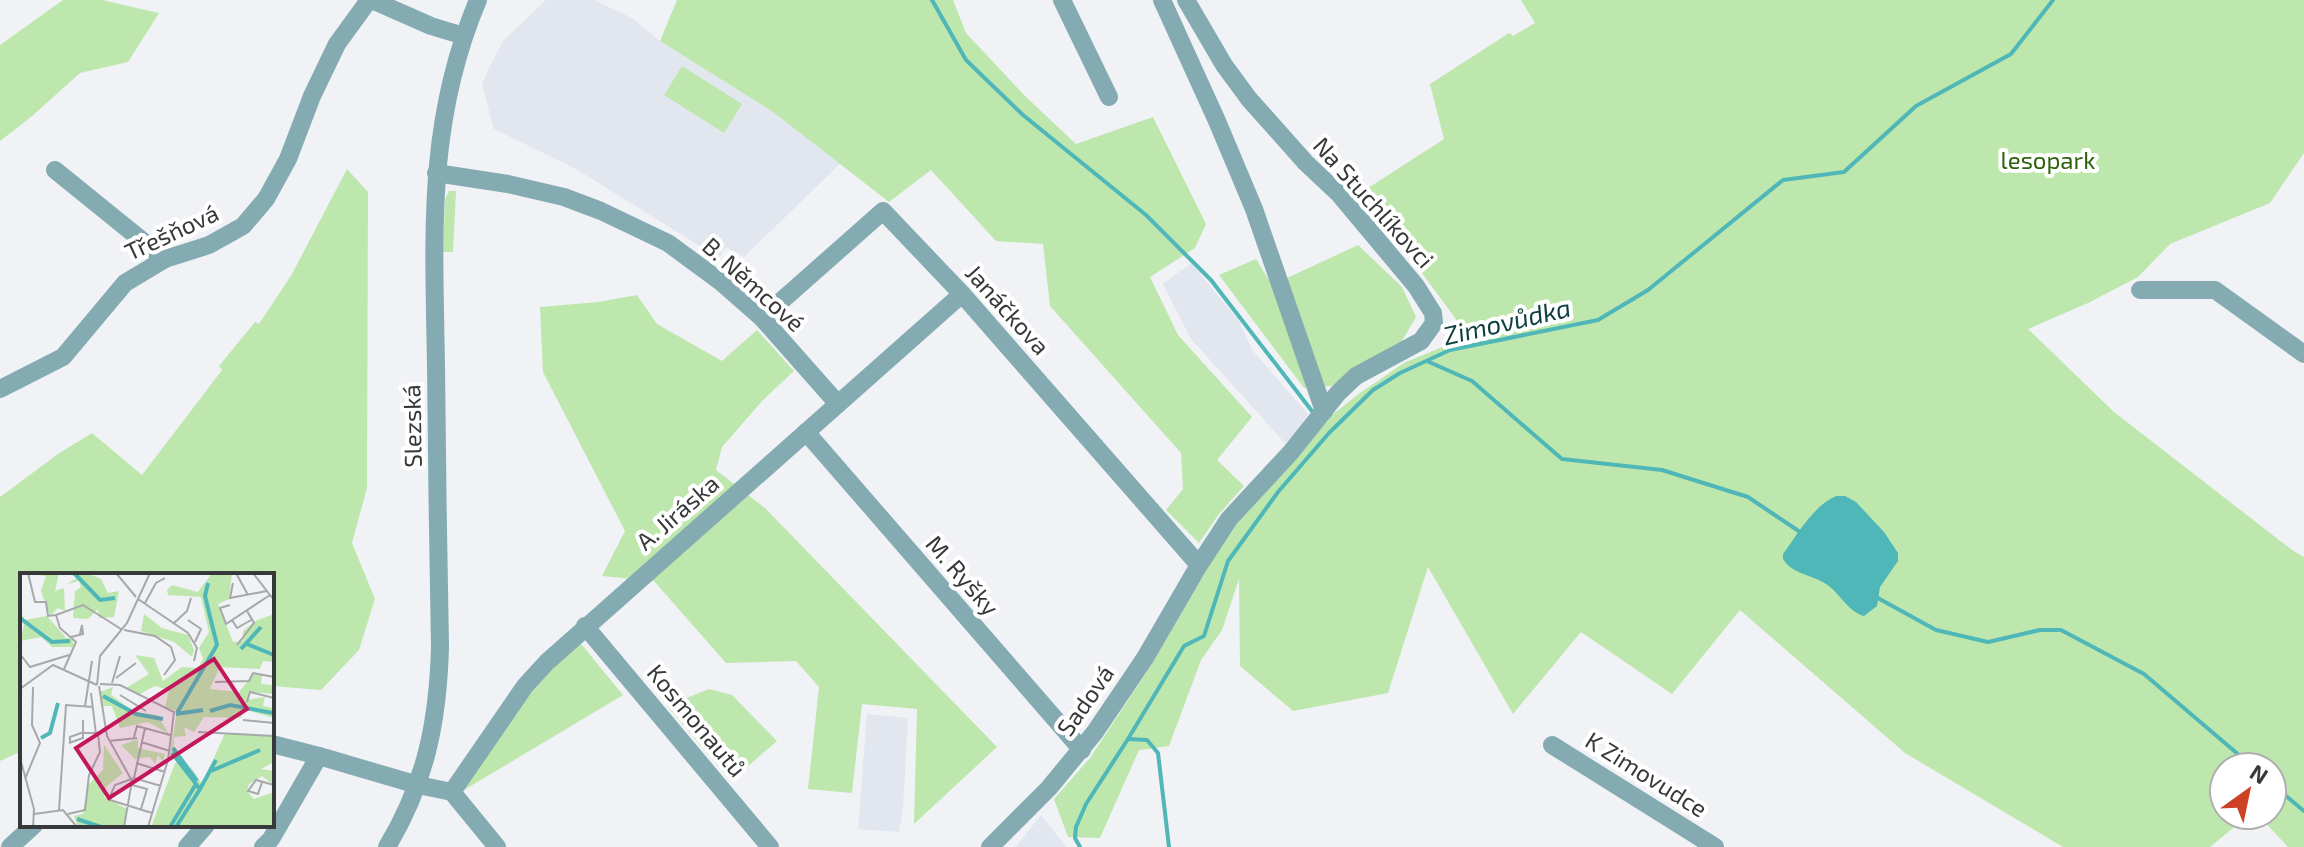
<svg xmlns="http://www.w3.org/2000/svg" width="2304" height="847" viewBox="0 0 2304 847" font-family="'Exo 2',sans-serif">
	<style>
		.built { fill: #e1e6ef }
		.green { fill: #bee7ad }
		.water { fill: #50b7b9 }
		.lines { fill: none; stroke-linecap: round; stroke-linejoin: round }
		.stream { stroke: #50b7b9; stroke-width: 4 }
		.minor { stroke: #85abb2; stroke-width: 18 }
		.labels { text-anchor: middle; stroke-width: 8; stroke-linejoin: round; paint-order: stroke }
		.park-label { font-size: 24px; fill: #2e610b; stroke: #fff }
		.street-label { font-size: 24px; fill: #373839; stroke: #fff }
		.water-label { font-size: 26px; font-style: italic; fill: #0e3f40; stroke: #fff }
		.inset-river { fill: none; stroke: #50b7b9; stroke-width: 4 }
		.inset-road { fill: none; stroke: #a6a8aa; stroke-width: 2 }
		.view { fill: #c2185b; fill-opacity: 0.15; stroke: #c2185b; stroke-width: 4 }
		.inset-edge { fill: none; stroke: #373839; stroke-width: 4 }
	</style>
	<rect width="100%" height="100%" fill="#f0f2f5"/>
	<!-- built -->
	<g class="built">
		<polygon points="546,0 594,0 632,18 660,41 773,112 840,164 744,257 726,247 719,258 576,169 494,129 482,85 487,72 503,41"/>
		<polygon points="1191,263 1239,321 1252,350 1308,414 1294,436 1285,443 1191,339 1163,284"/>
		<polygon points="867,714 908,718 903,807 899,832 858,829"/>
		<polygon points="1041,815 1066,847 1016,847"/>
	</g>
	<!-- green -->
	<g class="green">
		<polygon points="63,0 102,0 159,13 128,62 80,73 31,117 0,141 0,45"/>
		<polygon points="677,0 953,0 966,33 1025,96 1076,144 1153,117 1206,224 1195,248 1150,277 1178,335 1252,417 1217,460 1244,486 1219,514 1199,543 1166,510 1183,489 1181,453 1050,306 1043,244 996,241 931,170 889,202 773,112 660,41"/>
		<polygon points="1521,0 2304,0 2304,153 2270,203 2170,244 2138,277 2088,303 2028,329 2114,412 2292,550 2304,557 2304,847 2288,847 2258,815 2272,815 2272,767 2224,767 2224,815 2249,815 2210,847 2063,847 1905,753 1740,610 1672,694 1581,632 1513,714 1428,567 1388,693 1293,711 1240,666 1239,579 1222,630 1201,660 1169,746 1139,750 1100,838 1068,837 1054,799 1090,758 1150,667 1226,536 1332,415 1360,393 1404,363 1447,345 1470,338 1362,192 1444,139 1430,84 1506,35 1510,33 1513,36 1535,23"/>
		<polygon points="682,66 742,104 724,133 664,95"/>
		<polygon points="347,169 368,192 367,488 352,543 375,599 359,650 321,690 272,686 272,575 22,575 22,751 0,761 0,497 58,454 92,433 142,475 222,370 219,366 255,322 259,324 292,274"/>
		<polygon points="449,191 456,191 453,252 443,252 445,200"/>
		<polygon points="1358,245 1402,287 1416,317 1402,341 1331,386 1304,388 1219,275 1256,259 1272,285"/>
		<polygon points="637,295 657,324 722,361 757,330 794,371 763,400 722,447 716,470 765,508 997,747 914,824 917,709 862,704 852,793 808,789 819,687 796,661 726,663 654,581 602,576 625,531 543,372 540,307 598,302"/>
		<polygon points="577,639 623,695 464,790 522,704"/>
		<polygon points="709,689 732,695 777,741 731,781 667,706"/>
	</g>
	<!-- water -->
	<path class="water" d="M1836,496H1845L1856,502L1884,532L1898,553V561L1880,587L1877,606L1864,616C1847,611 1840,593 1826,584C1811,574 1793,575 1783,559V554C1798,534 1812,507 1836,496Z"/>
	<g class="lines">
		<!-- stream -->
		<g class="stream">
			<polyline points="932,0 966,60 1023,115 1146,215 1211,280 1315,415"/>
			<polyline points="1429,362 1472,381 1562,459 1662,470 1748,497 1803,534"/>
			<polyline points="1876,597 1936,630 1988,642 2040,630 2061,630 2144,674 2253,767"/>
			<polyline points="1128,739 1147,740 1158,753 1169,847"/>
			<polyline points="2272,784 2304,811"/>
			<polyline points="1080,847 1075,838 1076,827 1086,804 1128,739 1184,646 1204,636 1228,561 1278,492 1329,433 1373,390 1400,373 1450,350 1598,320 1648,290 1783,180 1844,172 1916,106 2011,54 2053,0"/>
		</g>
		<!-- minor -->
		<g class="minor">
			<polyline points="372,0 431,26 464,36"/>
			<polyline points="1062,0 1109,97"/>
			<polyline points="1162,0 1217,121 1254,209 1324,411"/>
			<polyline points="55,170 165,259"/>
			<polyline points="436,173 508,184 564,197 601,211 668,243 721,282 762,318 838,404"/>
			<polyline points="2140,290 2215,290 2304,354"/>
			<polyline points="762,318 883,211 962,294 1199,565"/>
			<polyline points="0,389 63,357 125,283 165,259 209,245 243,226 266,199 288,159 312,96 337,44 369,0"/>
			<polyline points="806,432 1082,750"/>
			<polyline points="585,626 770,847"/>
			<polyline points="272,744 319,756 418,785 452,792 497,847"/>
			<polyline points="1552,745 1715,847"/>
			<polyline points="452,792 525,686 547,662 962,294"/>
			<polyline points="10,847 34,825"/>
			<polyline points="187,847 206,825"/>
			<polyline points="263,847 271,839 319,756"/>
			<path d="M387,847C426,782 438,721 440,647C438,553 437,460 436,366C434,236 426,123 478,0"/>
			<polyline points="990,847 1049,788 1095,732 1145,658 1199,565 1229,519 1291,452 1338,393 1356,376 1421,341 1434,323 1433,313 1416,286 1339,194 1306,163 1249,99 1224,65 1186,0"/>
		</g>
	</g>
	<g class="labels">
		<!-- park labels -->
		<g class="park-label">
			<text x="2048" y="169">lesopark</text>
		</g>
		<!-- street labels -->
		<g class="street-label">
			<text transform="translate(1373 203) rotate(48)" y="8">Na Stuchlíkovci</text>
			<text transform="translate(172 233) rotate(-25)" y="8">Třešňová</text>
			<text transform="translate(753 285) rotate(42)" y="8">B. Němcové</text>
			<text transform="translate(1007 310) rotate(48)" y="8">Janáčkova</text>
			<text transform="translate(413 426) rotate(-91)" y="8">Slezská</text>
			<text transform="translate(678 513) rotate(-41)" y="8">A. Jiráska</text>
			<text transform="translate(962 576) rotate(49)" y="8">M. Ryšky</text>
			<text transform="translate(1086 701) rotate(-55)" y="8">Sadová</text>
			<text transform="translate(696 721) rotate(50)" y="8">Kosmonautů</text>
			<text transform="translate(1646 775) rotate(32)" y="8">K Zimovudce</text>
		</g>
		<!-- water labels -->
		<g class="water-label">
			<text transform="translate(1507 322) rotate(-13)" y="9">Zimovůdka</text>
		</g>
	</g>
	<!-- overview -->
	<g transform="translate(20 573)">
		<rect width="254" height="254" fill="#f0f2f5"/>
		<path d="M39,0L35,18L44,15L45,38L38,35L30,43L21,18L26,3L17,2ZM49,0H67L81,6L88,20L99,18L94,44L79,45L78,36L68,46L53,45L55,18L61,14L59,8L47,11L57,5ZM192,0H212L209,26L198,31L213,69L223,68V58L235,48L254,41V89L243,88L240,96L200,94L190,116L219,119L233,101L242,102L241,111L254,112V121L230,119L227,127L245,124L243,133L254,135V145L223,136L221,145L184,144L174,159L164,154L166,163L154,164L153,183L150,182L157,138L145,134L149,117L135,113L118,122L106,115L129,101L115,82L134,85L143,108L162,94L178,95L183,86L179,75L189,59L181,24L148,22L147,17L152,12L178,19ZM0,38L5,47L27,43L46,65L52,66L54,74H32L21,64L0,68L4,53ZM124,41L142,55L168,62L174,77L172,84L154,69L121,58ZM93,114L91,122L115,139L137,142L149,161L128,149L100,155L92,133H83L80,119ZM205,160L254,163V189L241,196L254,198V212L242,203L229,211L227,218L234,226L254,219V254H131L155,190L159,188L175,204L169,191L182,211ZM118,166V175L145,181L143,189L138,182L135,191L130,184L115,186L101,172ZM84,172L103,200L86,214L84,224L107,236L103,254H58L54,243L63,241L68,212L83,197Z" fill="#bee7ad"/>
		<path class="inset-river" d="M54,0L80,27L95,25M0,45L32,69L50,68M227,71L254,82M221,76L241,54M83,123L116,141L143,146M190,138L210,132L253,140M157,140L197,72L185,23L188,10M156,141L183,137M21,165L30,160L38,130M153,175L177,208M152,180L180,216L156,254M191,198L240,177M180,216L196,187M57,246L81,254M150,254L176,211"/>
		<path class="inset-road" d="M8,0L15,29H26L28,43L36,42L40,55L56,69L44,96M96,0L116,24M216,0L228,22M233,0L254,27M213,10L210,25L247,18M118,26L168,60L177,75L174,88M125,30L136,10L145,5M210,32L200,35L206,51L250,22M36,42L63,32L101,56M168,47L181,56L175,69M212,47L217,55L233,46M154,50L167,38L171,25M104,57L135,63L151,74L155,87L144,102M51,64L63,61L62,52L60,61M217,72L234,50L227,38M0,81L10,94L49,82M96,105L116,90M195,109L229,108L233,100L254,104M92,110L100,83M80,111L100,112L154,139L148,187L128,254M77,112L80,83L107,50L130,0M79,113L87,163L112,208L104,254M0,116L33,92L77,112M71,120L76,161M100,122L126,138M227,129L230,119L254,125M65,133L72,88M223,147L254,150M178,159L254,163M114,164L117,153L150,162M89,168L117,165M121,169L150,178M49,170L63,165V147M50,170V164L61,160H79M0,185L14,236L13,254M116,190L145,199M114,205L125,155M5,206L20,170L12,152L13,114M242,209L238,221L228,218L236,207L254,212M112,212L127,216L121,236M39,237L46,132L73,134M132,240L90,227L91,221L95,212L114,205L141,213M14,241L43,237L57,254M48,241L65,237L69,202L80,179L78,161"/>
		<path class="view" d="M194,86L227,136L89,225L56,175Z"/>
		<rect width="254" height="254" class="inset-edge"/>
	</g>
	<!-- north arrow -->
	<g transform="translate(2248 791) rotate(33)"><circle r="38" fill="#ffffff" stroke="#afafb0" stroke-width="2"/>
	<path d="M0-6L14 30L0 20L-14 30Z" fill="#cd4224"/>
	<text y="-12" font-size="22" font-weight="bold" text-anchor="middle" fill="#373839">N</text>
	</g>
</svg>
